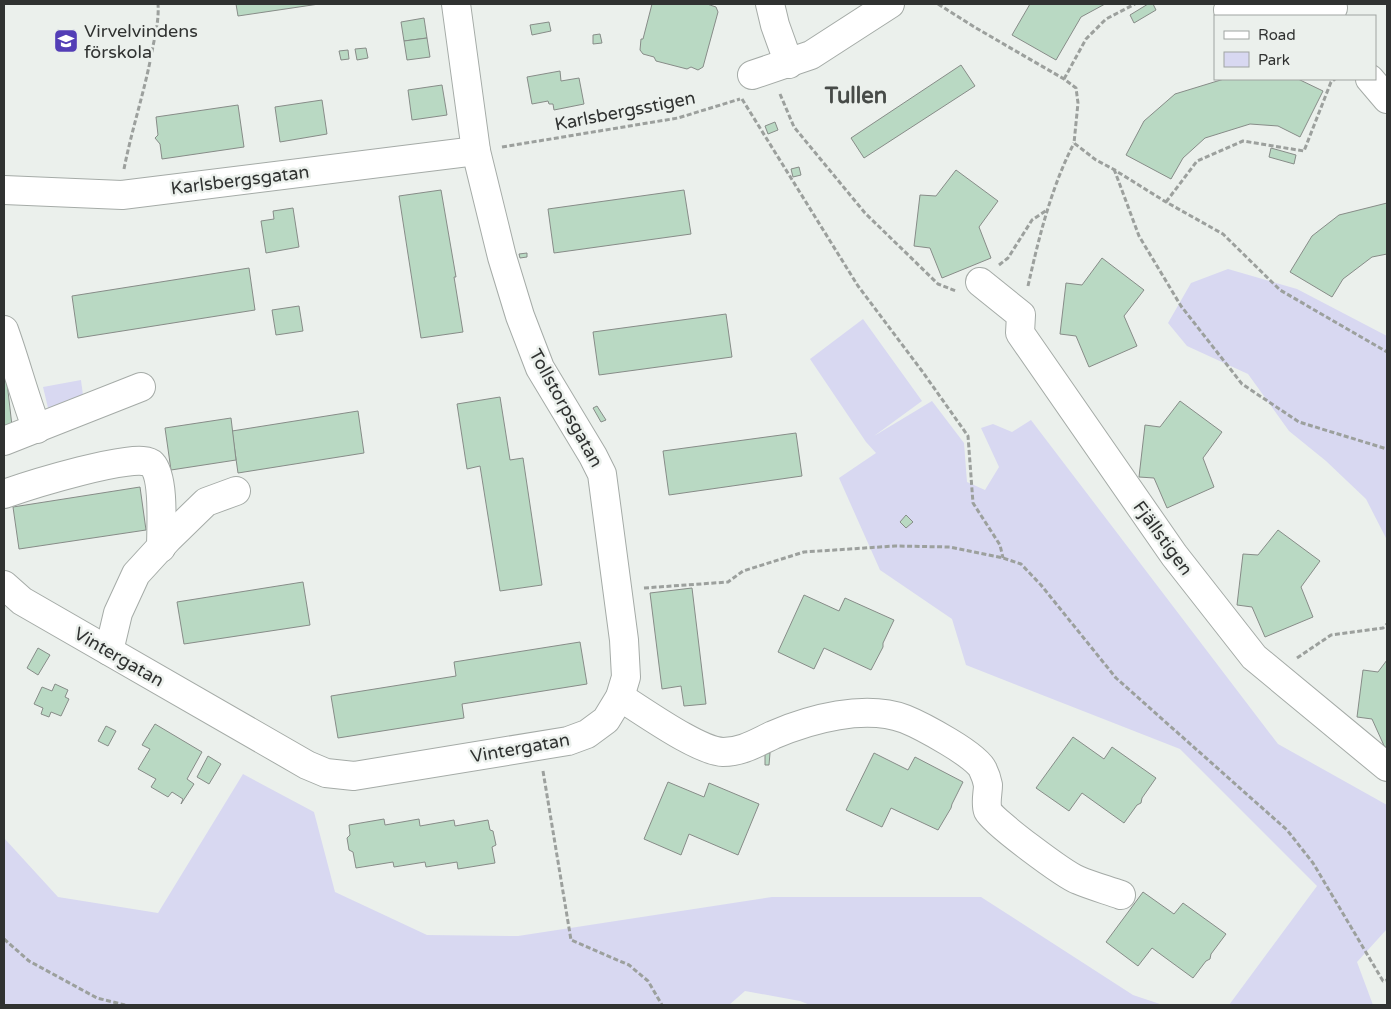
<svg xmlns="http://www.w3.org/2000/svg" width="1391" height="1009" viewBox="0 0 1391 1009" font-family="'Varela Round',sans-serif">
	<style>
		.green { fill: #d8d8f1 }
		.building { fill: #b9d9c3; stroke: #878c88 }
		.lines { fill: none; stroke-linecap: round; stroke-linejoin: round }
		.minor-casing { stroke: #a5aba7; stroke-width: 30 }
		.path { stroke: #9ca09d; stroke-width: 3; stroke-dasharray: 5 2.5; stroke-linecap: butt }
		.minor { stroke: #fff; stroke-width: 28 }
		.labels { text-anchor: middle; stroke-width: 5; stroke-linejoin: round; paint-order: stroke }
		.poi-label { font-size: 18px; fill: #303231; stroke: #ebf0ec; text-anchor: start }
		.street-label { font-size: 18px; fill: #303231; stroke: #ebf0ec }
		.district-label { font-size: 22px; font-weight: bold; fill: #474b48; stroke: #ebf0ec }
	</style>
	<rect width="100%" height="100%" fill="#ebf0ec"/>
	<!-- green -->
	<g class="green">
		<polygon points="1228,269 1297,289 1387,336 1387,540 1366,499 1326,461 1289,431 1248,374 1187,346 1168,323 1191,283"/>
		<polygon points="863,319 922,401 874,436 932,401 964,443 967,482 985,490 999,467 981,428 993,424 1012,432 1031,420 1278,744 1387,805 1387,929 1357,962 1373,1005 1229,1005 1317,886 1180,749 966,665 952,619 880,570 839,478 876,453 866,442 810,359"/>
		<polygon points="81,380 84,403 49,412 43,387"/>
		<polygon points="243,774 314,812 335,892 427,935 518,936 772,897 981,897 1133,995 1163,1005 810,1005 800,1001 745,991 729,1005 4,1005 4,838 58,897 158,913"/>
	</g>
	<!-- building -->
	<g class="building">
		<polygon points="236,4 319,4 238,16"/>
		<polygon points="652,4 707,4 716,7 718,12 703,67 698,70 691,67 687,69 656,61 654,57 643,54 640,50 641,39 643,39"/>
		<polygon points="1030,4 1105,4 1081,17 1056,60 1012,35"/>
		<polygon points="1148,4 1153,4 1156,10 1134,23 1130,15"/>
		<polygon points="424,18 427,38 404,41 401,22"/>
		<polygon points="549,22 551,31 532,35 530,25"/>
		<polygon points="600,34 602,43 593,44 593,35"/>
		<polygon points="427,38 430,57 407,60 404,41"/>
		<polygon points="366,48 368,58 357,60 355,49"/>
		<polygon points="348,50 349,59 341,60 339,51"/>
		<polygon points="961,65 975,86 864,158 851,138"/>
		<polygon points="560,71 561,81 579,78 584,104 554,110 553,104 549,104 548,101 532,104 527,77"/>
		<polygon points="1224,79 1298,79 1323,91 1300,137 1278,126 1250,124 1205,138 1183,158 1171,179 1126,155 1144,121 1175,94"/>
		<polygon points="442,85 447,115 412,120 408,90"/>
		<polygon points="322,100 327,134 280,142 275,107"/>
		<polygon points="238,105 244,147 162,159 160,144 155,138 158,135 156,117"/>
		<polygon points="775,122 778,130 768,134 765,126"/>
		<polygon points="1271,148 1296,155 1294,164 1269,157"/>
		<polygon points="799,167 801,175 793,177 791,169"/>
		<polygon points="956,170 998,201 979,227 991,258 942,278 930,248 914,246 920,195 936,196"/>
		<polygon points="441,190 456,277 454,277 463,332 421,338 399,196"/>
		<polygon points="684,190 691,234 554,253 548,209"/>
		<polygon points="1387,203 1387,254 1372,257 1343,279 1332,297 1290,272 1312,236 1339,215"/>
		<polygon points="293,208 299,247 266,253 261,221 274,219 273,211"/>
		<polygon points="527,253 527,257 520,258 519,254"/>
		<polygon points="1102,258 1144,290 1124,316 1137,346 1089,367 1076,336 1060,334 1066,283 1082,285"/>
		<polygon points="249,268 255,310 78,338 72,296"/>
		<polygon points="299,306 303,331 276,335 272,310"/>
		<polygon points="726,314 732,357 599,375 593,332"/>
		<polygon points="4,365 5,365 12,426 4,427"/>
		<polygon points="500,397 510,460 523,458 542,585 500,591 480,466 467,469 457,404"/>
		<polygon points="1180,401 1222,432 1203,458 1214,487 1167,508 1154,478 1139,477 1145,425 1160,427"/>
		<polygon points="597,406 606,420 601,422 593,408"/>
		<polygon points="358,411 364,453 238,473 232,431"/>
		<polygon points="231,418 236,460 171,470 165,428"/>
		<polygon points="796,433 802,476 669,495 663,451"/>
		<polygon points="140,487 146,530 19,549 13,507"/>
		<polygon points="906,515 913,522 906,528 900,522"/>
		<polygon points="1278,530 1320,561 1301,587 1313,617 1265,637 1252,607 1237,605 1243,554 1258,555"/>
		<polygon points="303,582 310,625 184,644 177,602"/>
		<polygon points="692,588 706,704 684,706 681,686 662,689 650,593"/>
		<polygon points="804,595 839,611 845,598 894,620 883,643 883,647 871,670 824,648 814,669 778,652"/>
		<polygon points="580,642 587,684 462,704 464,718 338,738 331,696 456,676 454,662"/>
		<polygon points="38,648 50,655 38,675 27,668"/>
		<polygon points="1387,660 1387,749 1386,750 1372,719 1357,717 1363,670 1378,672"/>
		<polygon points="55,684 68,690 65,697 69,699 61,716 51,712 49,717 41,714 43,708 34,704 42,687 52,691"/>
		<polygon points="155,724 202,752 187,779 194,784 181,804 183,799 172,792 168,797 151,787 156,779 138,769 150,749 142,745"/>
		<polygon points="106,726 116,731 108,746 98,741"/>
		<polygon points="1073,737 1104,759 1112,747 1156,778 1142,798 1141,803 1137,805 1124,823 1082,793 1069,811 1036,788"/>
		<polygon points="765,753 770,753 769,765 765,765"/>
		<polygon points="874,753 908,770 915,757 963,782 952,804 951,808 938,830 891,808 882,827 846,810"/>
		<polygon points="208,756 221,764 209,784 197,777"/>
		<polygon points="668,782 704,797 709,783 759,804 738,855 689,834 681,855 644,839"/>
		<polygon points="384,819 385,825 419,819 420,826 454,820 455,826 488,820 490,830 493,831 496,845 492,847 495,863 458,869 457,862 426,867 425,862 394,867 393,862 356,868 353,852 349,850 347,838 350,835 349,825"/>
		<polygon points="1143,892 1174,914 1183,903 1226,934 1211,954 1210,959 1206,961 1193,978 1152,948 1138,966 1106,942"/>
	</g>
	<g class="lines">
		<defs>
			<g id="minor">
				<polyline points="770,4 775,25 789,64"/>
				<path d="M1228,10C1262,12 1299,18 1333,8"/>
				<polyline points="752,75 811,55 890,4"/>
				<polyline points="1370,79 1387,99"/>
				<polyline points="4,190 122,195 476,151"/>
				<polyline points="980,282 1021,315 1020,333 1174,555 1254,657 1387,767"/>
				<path d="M4,330C16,363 24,396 37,429"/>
				<polyline points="4,441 141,387"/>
				<path d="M4,494C24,487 139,450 152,464C165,478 161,529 161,548"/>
				<polyline points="4,585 22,601 307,765 326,773 354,776 568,741 587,734 606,720 620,697 626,677 624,640 602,474 593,456 540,368 520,316 502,257 476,151 456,4"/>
				<polyline points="109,651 118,613 136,574 168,539 206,502 236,491"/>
				<path d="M620,697C643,711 698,751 723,752C742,752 756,743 773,735C810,719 865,704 905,719C920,725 979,756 983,770C985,774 987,780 988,785C988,793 985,803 988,811C993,822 1065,875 1078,880C1092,886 1107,890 1121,895"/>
			</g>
		</defs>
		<!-- minor casing -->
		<use href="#minor" class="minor-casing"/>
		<!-- path -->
		<g class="path">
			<polyline points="938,4 976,28 1064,79 1076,88 1078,103 1074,143 1096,160 1113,169 1166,202 1223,234 1280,290 1387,352"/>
			<polyline points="1064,79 1086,39 1106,19 1135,4"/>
			<polyline points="780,94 794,127 865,213 938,284 956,291"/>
			<polyline points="742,99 858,286 922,371 968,436 973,503 1000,545 1003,558"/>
			<polyline points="502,147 678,118 740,99"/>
			<path d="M124,169C132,128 146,87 153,46C156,32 159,18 158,4"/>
			<polyline points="1114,169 1139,236 1181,306 1242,384 1299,422 1387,449"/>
			<polyline points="1166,202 1197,161 1243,141 1304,151 1331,82 1335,79"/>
			<polyline points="999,265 1008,258 1032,220 1047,210"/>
			<path d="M1028,286C1039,237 1051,188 1074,143"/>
			<polyline points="644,588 728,582 743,571 804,552 895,546 950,547 1003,558 1021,564 1041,585 1116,678 1287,830 1313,863 1383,981 1387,980"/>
			<polyline points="1297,658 1331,635 1383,628 1387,624"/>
			<polyline points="543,771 571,940 629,965 648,981 662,1005"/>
			<polyline points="4,939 29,961 97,998 125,1005"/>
		</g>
		<!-- minor -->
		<use href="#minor" class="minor"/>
	</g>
	<!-- icons -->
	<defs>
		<symbol id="school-square" viewBox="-11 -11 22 22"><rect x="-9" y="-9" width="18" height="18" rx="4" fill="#533eb6" stroke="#ebf0ec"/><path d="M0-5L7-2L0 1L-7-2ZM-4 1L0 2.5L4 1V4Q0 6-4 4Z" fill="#fff"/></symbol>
	</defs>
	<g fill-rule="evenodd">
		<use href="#school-square" x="52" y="27" width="28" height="28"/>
	</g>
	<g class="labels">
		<!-- poi labels -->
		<g class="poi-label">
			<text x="84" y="37">Virvelvindens<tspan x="84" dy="21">förskola</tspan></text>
		</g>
		<!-- street labels -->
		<g class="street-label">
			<text transform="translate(625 111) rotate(-11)" y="6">Karlsbergsstigen</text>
			<text transform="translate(240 180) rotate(-7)" y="6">Karlsbergsgatan</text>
			<text transform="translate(566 408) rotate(61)" y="6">Tollstorpsgatan</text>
			<text transform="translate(1163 538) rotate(54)" y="6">Fjällstigen</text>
			<text transform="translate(119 657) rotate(30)" y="6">Vintergatan</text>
			<text transform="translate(520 748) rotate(-10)" y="6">Vintergatan</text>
		</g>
		<!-- district labels -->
		<g class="district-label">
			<text x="856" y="103">Tullen</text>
		</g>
	</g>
	<!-- border -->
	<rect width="1391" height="1009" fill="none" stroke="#303231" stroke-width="10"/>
	<!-- legend -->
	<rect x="1214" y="15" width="162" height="65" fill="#ebf0ec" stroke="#a0a4a1"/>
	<rect x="1224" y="31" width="25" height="8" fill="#ffffff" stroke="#a0a4a1"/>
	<text x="1258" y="40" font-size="15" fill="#303231">Road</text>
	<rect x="1224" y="52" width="25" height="15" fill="#d8d8f1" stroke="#a0a4a1"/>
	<text x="1258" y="65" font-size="15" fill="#303231">Park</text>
</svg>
